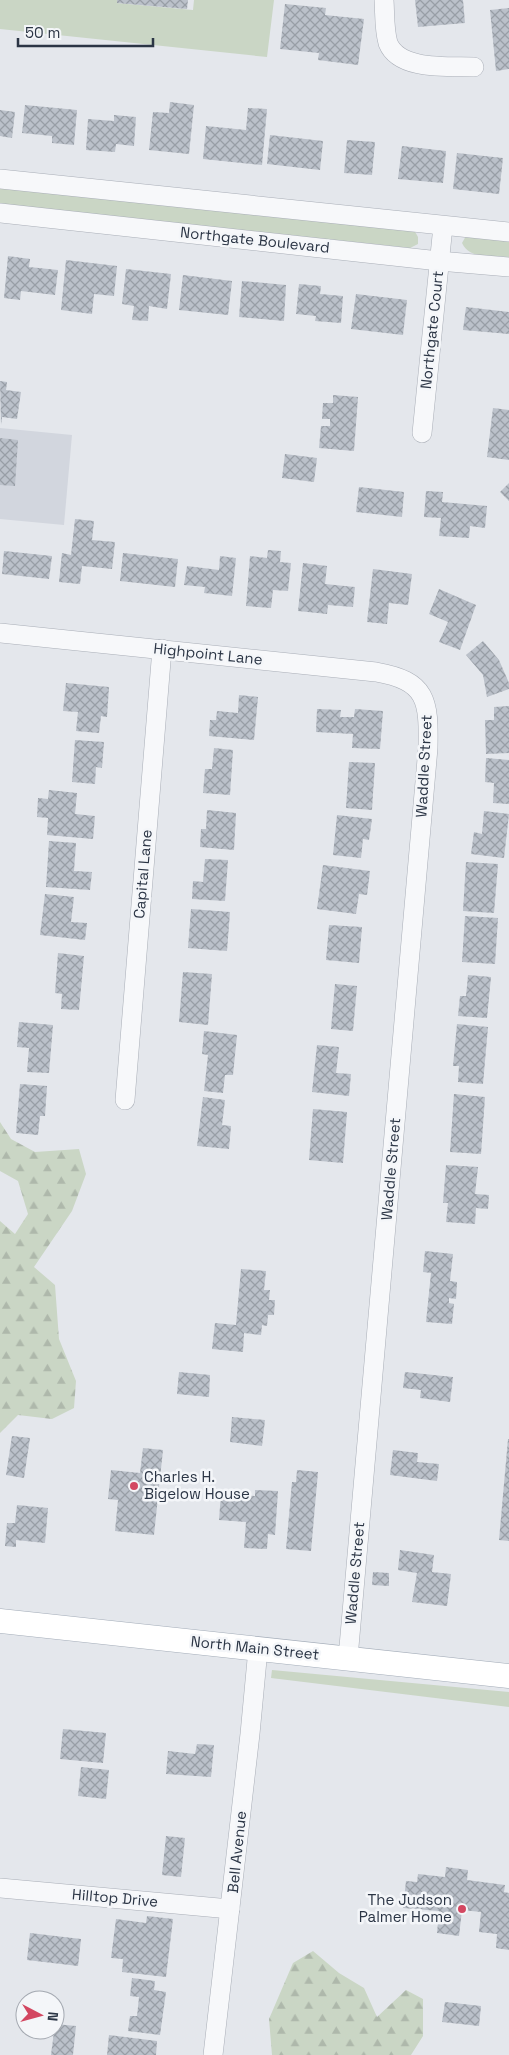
<svg xmlns="http://www.w3.org/2000/svg" width="509" height="2055" viewBox="0 0 509 2055" font-family="'Space Grotesk',sans-serif">
	<style>
		.built { fill: #d2d6de }
		.grass { fill: #cad6c5 }
		.forest { fill: url(#forest-firs) }
		.building { fill: url(#building-cross-hatch) }
		.lines { fill: none; stroke-linecap: round; stroke-linejoin: round }
		.minor-casing { stroke: #a9aeb7; stroke-width: 20 }
		.major-casing { stroke: #a3acb8; stroke-width: 25 }
		.minor { stroke: #f7f8fa; stroke-width: 19 }
		.major { stroke: #fff; stroke-width: 24 }
		.poi-dot { fill: #d34761; stroke: #f4f6f9; stroke-width: 2 }
		.labels { text-anchor: middle; stroke-width: 5; stroke-linejoin: round; paint-order: stroke }
		.street-label { font-size: 15px; fill: #2b3545; stroke: #f4f6f9 }
		.poi-label { font-size: 15px; fill: #2b3545; stroke: #f4f6f9; text-anchor: start }
	</style>
	<defs>
		<pattern id="forest-firs" width="22" height="20" patternUnits="userSpaceOnUse" patternTransform="scale(1.25)"><rect width="22" height="20" fill="#cad6c5"/><path d="M5 1l3.5 6h-7zM16 11l3.5 6h-7z" fill="#aeb8ab"/></pattern>
		<pattern id="building-cross-hatch" width="8" height="8" patternUnits="userSpaceOnUse" patternTransform="scale(1.25)"><rect width="8" height="8" fill="#bbc1ca"/><path d="M0 0l8 8M0 8l8-8" fill="none" stroke="#989ea6"/></pattern>
	</defs>
	<rect width="100%" height="100%" fill="#e4e7ec"/>
	<!-- built -->
	<polygon class="built" points="0,428 72,435 64,525 0,519"/>
	<!-- grass -->
	<g class="grass">
		<polygon points="0,0 117,0 117,3 193,10 194,0 274,0 267,57 0,29"/>
		<polygon points="0,184 414,230 418,237 418,244 410,248 0,204"/>
		<path d="M466,236L509,238V257C493,256 470,260 462,243Z"/>
		<polygon points="272,1670 509,1692 509,1707 271,1678"/>
	</g>
	<!-- forest -->
	<g class="forest">
		<polygon points="0,1122 11,1139 35,1152 79,1149 86,1174 72,1211 34,1267 55,1285 59,1339 76,1381 74,1408 52,1419 18,1415 0,1433 0,1221 15,1234 28,1214 18,1181 0,1171"/>
		<polygon points="313,1951 339,1973 364,1988 377,2017 406,1990 423,1999 423,2036 411,2055 272,2055 269,2019 293,1963"/>
	</g>
	<!-- building -->
	<g class="building">
		<polygon points="117,0 188,0 187,9 117,3"/>
		<polygon points="415,0 463,0 465,23 418,27"/>
		<polygon points="285,4 326,8 325,15 364,19 358,65 318,60 319,53 280,49"/>
		<polygon points="509,8 509,69 496,71 490,10"/>
		<polygon points="170,102 194,105 189,154 149,150 153,112 169,113"/>
		<polygon points="25,105 77,110 74,145 52,143 52,136 22,133"/>
		<polygon points="248,108 267,109 262,165 203,159 206,126 246,130"/>
		<polygon points="0,110 15,112 12,138 0,136"/>
		<polygon points="114,115 136,117 134,146 116,144 115,152 86,150 88,119 114,121"/>
		<polygon points="270,135 323,141 320,170 267,164"/>
		<polygon points="347,140 375,142 372,175 344,173"/>
		<polygon points="402,146 446,151 443,183 398,179"/>
		<polygon points="457,153 503,158 499,194 453,189"/>
		<polygon points="8,256 30,259 29,267 58,270 55,295 21,291 20,300 4,298"/>
		<polygon points="66,260 117,266 114,296 94,294 92,314 61,310"/>
		<polygon points="126,269 171,274 167,309 149,306 148,321 132,320 134,306 122,304"/>
		<polygon points="183,275 232,281 228,315 179,310"/>
		<polygon points="242,281 286,285 284,321 239,317"/>
		<polygon points="299,284 321,286 320,294 343,296 341,323 315,321 316,316 296,314"/>
		<polygon points="356,294 407,300 403,335 351,329"/>
		<polygon points="466,307 509,312 509,334 463,330"/>
		<polygon points="0,381 7,382 6,390 21,392 17,419 2,417 1,425"/>
		<polygon points="333,395 358,397 354,451 319,448 321,426 330,426 330,419 322,419 323,403 333,403"/>
		<polygon points="493,408 509,410 509,460 487,457"/>
		<polygon points="0,438 18,440 15,486 0,485"/>
		<polygon points="285,454 317,458 314,482 282,478"/>
		<polygon points="509,483 509,501 500,492"/>
		<polygon points="359,487 404,492 402,517 356,512"/>
		<polygon points="426,491 443,492 442,502 487,506 485,528 470,526 469,538 439,536 441,518 424,517"/>
		<polygon points="75,519 94,521 92,540 115,542 112,569 82,566 80,584 59,582 62,553 71,555"/>
		<polygon points="268,550 281,551 280,562 291,563 288,591 273,590 271,608 246,606 250,556 267,558"/>
		<polygon points="4,551 52,556 49,579 2,574"/>
		<polygon points="123,553 178,559 175,587 120,581"/>
		<polygon points="220,556 236,558 232,596 204,593 205,587 184,585 187,566 219,570"/>
		<polygon points="303,563 327,566 325,584 355,587 353,607 328,605 327,614 298,611"/>
		<polygon points="373,569 412,574 408,605 389,603 387,624 367,622"/>
		<polygon points="439,589 476,605 460,650 439,642 448,622 429,614"/>
		<polygon points="483,641 499,660 509,683 509,689 487,697 483,675 466,655"/>
		<polygon points="66,683 109,687 107,717 101,716 99,733 76,731 78,712 63,711"/>
		<polygon points="239,695 258,697 254,740 209,736 210,720 216,720 217,711 238,713"/>
		<polygon points="509,706 509,753 486,754 485,720 494,720 494,707"/>
		<polygon points="317,709 341,710 340,717 354,717 355,709 383,711 380,749 352,748 353,734 316,732"/>
		<polygon points="75,740 104,742 102,768 96,767 95,784 72,782"/>
		<polygon points="214,748 233,750 230,795 203,793 205,769 212,769"/>
		<polygon points="486,758 509,760 509,804 493,803 494,783 485,782"/>
		<polygon points="349,762 375,763 372,810 346,808"/>
		<polygon points="49,790 77,793 75,814 95,816 93,839 47,835 48,818 37,817 38,798 48,799"/>
		<polygon points="207,810 236,813 234,850 200,847 201,829 206,829"/>
		<polygon points="484,811 509,814 504,858 471,854 474,832 482,834"/>
		<polygon points="337,815 372,819 369,840 363,839 361,858 333,855"/>
		<polygon points="49,841 76,843 74,871 92,872 90,890 46,887"/>
		<polygon points="205,859 228,860 225,901 192,899 193,881 203,882"/>
		<polygon points="466,862 498,864 494,913 463,911"/>
		<polygon points="323,865 370,871 367,895 359,894 356,914 317,909"/>
		<polygon points="45,894 74,897 71,922 87,923 85,940 40,935"/>
		<polygon points="191,909 230,912 227,951 188,948"/>
		<polygon points="465,916 498,918 495,964 462,962"/>
		<polygon points="329,925 362,927 359,963 326,960"/>
		<polygon points="58,953 84,956 79,1010 61,1009 62,994 55,993"/>
		<polygon points="183,972 212,974 208,1025 179,1022"/>
		<polygon points="468,975 491,977 487,1018 458,1016 460,996 466,996"/>
		<polygon points="335,984 357,986 353,1031 331,1029"/>
		<polygon points="19,1022 53,1025 49,1073 27,1072 29,1048 17,1047"/>
		<polygon points="457,1024 488,1027 483,1084 458,1082 459,1066 453,1066"/>
		<polygon points="204,1031 237,1035 233,1075 225,1075 223,1093 204,1091 208,1055 202,1054"/>
		<polygon points="317,1045 339,1047 336,1073 351,1074 349,1096 312,1092"/>
		<polygon points="20,1084 47,1086 45,1116 40,1116 38,1135 16,1133"/>
		<polygon points="454,1094 485,1097 481,1154 450,1152"/>
		<polygon points="203,1097 225,1100 222,1125 231,1126 229,1149 197,1146"/>
		<polygon points="313,1109 347,1112 343,1163 309,1160"/>
		<polygon points="446,1165 478,1167 475,1194 489,1195 488,1209 476,1208 475,1224 446,1222 448,1203 443,1203"/>
		<polygon points="425,1251 453,1254 450,1281 457,1282 456,1299 449,1298 449,1303 454,1304 452,1324 426,1322 431,1273 423,1272"/>
		<polygon points="241,1269 266,1271 264,1290 270,1290 269,1300 275,1300 274,1315 268,1315 267,1326 262,1325 261,1335 244,1333 243,1352 212,1349 215,1323 236,1325"/>
		<polygon points="179,1372 210,1375 209,1397 177,1394"/>
		<polygon points="405,1372 453,1377 450,1402 420,1398 421,1390 403,1388"/>
		<polygon points="232,1417 265,1420 262,1446 230,1442"/>
		<polygon points="12,1436 30,1438 24,1478 6,1475"/>
		<polygon points="508,1439 509,1439 509,1541 499,1540"/>
		<polygon points="143,1448 163,1450 154,1535 115,1531 118,1500 108,1499 111,1470 140,1473"/>
		<polygon points="393,1450 418,1453 417,1462 439,1464 437,1481 390,1475"/>
		<polygon points="297,1470 318,1472 311,1551 286,1549 292,1482 296,1482"/>
		<polygon points="255,1490 278,1491 275,1535 268,1534 267,1549 244,1548 246,1522 219,1520 221,1493 255,1496"/>
		<polygon points="17,1505 48,1508 45,1543 16,1540 16,1547 5,1546 7,1523 15,1523"/>
		<polygon points="400,1550 434,1555 432,1572 451,1574 447,1606 412,1602 417,1573 398,1570"/>
		<polygon points="373,1572 389,1573 389,1586 372,1585"/>
		<polygon points="63,1729 106,1733 103,1763 60,1759"/>
		<polygon points="197,1744 214,1745 211,1777 166,1774 168,1751 195,1754"/>
		<polygon points="81,1767 109,1770 106,1799 78,1796"/>
		<polygon points="166,1836 185,1838 181,1877 162,1875"/>
		<polygon points="446,1867 468,1870 467,1880 505,1885 504,1892 509,1893 509,1950 496,1948 497,1934 479,1932 481,1912 462,1910 459,1936 437,1933 439,1911 403,1908 406,1881 417,1882 418,1874 445,1877"/>
		<polygon points="147,1916 173,1919 166,1977 122,1972 123,1959 111,1958 116,1919 146,1923"/>
		<polygon points="30,1933 81,1939 78,1966 27,1960"/>
		<polygon points="132,1978 155,1981 154,1990 166,1992 160,2035 128,2031 130,2016 137,2016 139,1997 130,1996"/>
		<polygon points="445,2002 481,2006 479,2026 442,2022"/>
		<polygon points="55,2024 76,2026 73,2055 51,2055"/>
		<polygon points="109,2035 157,2041 156,2055 107,2055"/>
	</g>
	<g class="lines">
		<defs>
			<g id="minor">
				<path d="M384,0C385,14 384,29 388,43C399,71 449,66 474,67"/>
				<polyline points="0,179 509,232"/>
				<polyline points="0,213 439,261 509,267"/>
				<polyline points="422,433 443,226"/>
				<path d="M0,633L376,672C427,681 429,700 428,748L348,1658"/>
				<polyline points="125,1100 162,649"/>
				<polyline points="0,1888 230,1909"/>
				<polyline points="213,2055 250,1734 258,1649"/>
			</g>
			<polyline id="major" points="0,1621 509,1676"/>
		</defs>
		<!-- minor casing -->
		<use href="#minor" class="minor-casing"/>
		<!-- major casing -->
		<use href="#major" class="major-casing"/>
		<!-- minor -->
		<use href="#minor" class="minor"/>
		<!-- major -->
		<use href="#major" class="major"/>
	</g>
	<!-- markers -->
	<g class="poi-dot">
		<circle cx="134" cy="1486" r="5"/>
		<circle cx="462" cy="1909" r="5"/>
	</g>
	<g class="labels">
		<!-- street labels -->
		<g class="street-label">
			<text transform="translate(255 240) rotate(6)" y="5">Northgate Boulevard</text>
			<text transform="translate(432 330) rotate(-84)" y="5">Northgate Court</text>
			<text transform="translate(208 654) rotate(6)" y="5">Highpoint Lane</text>
			<text transform="translate(424 766) rotate(-87)" y="5">Waddle Street</text>
			<text transform="translate(143 874) rotate(-85)" y="5">Capital Lane</text>
			<text transform="translate(391 1169) rotate(-85)" y="5">Waddle Street</text>
			<text transform="translate(355 1573) rotate(-85)" y="5">Waddle Street</text>
			<text transform="translate(255 1648) rotate(6)" y="5">North Main Street</text>
			<text transform="translate(237 1852) rotate(-84)" y="5">Bell Avenue</text>
			<text transform="translate(115 1898) rotate(5)" y="5">Hilltop Drive</text>
		</g>
		<!-- poi labels -->
		<g class="poi-label">
			<text x="144" y="1482">Charles H.<tspan x="144" dy="17">Bigelow House</tspan></text>
			<text x="452" y="1905" text-anchor="end">The Judson<tspan x="452" dy="17">Palmer Home</tspan></text>
		</g>
	</g>
	<!-- north arrow -->
	<g transform="translate(40 2015) rotate(96)"><circle r="24" fill="#f4f6f9" stroke="#a4a9b1"/>
	<path d="M0-4L9 19L0 12L-9 19Z" fill="#d34761"/>
	<text y="-8" font-size="14" font-weight="bold" text-anchor="middle" fill="#2b3545">N</text>
	</g>
	<!-- scale -->
	<path d="M18 38v8h135v-8" fill="none" stroke="#2b3545" stroke-width="2.5"/>
	<text x="25" y="38" font-size="15" fill="#2b3545" stroke="#f4f6f9" stroke-width="4" paint-order="stroke">50 m</text>
</svg>
